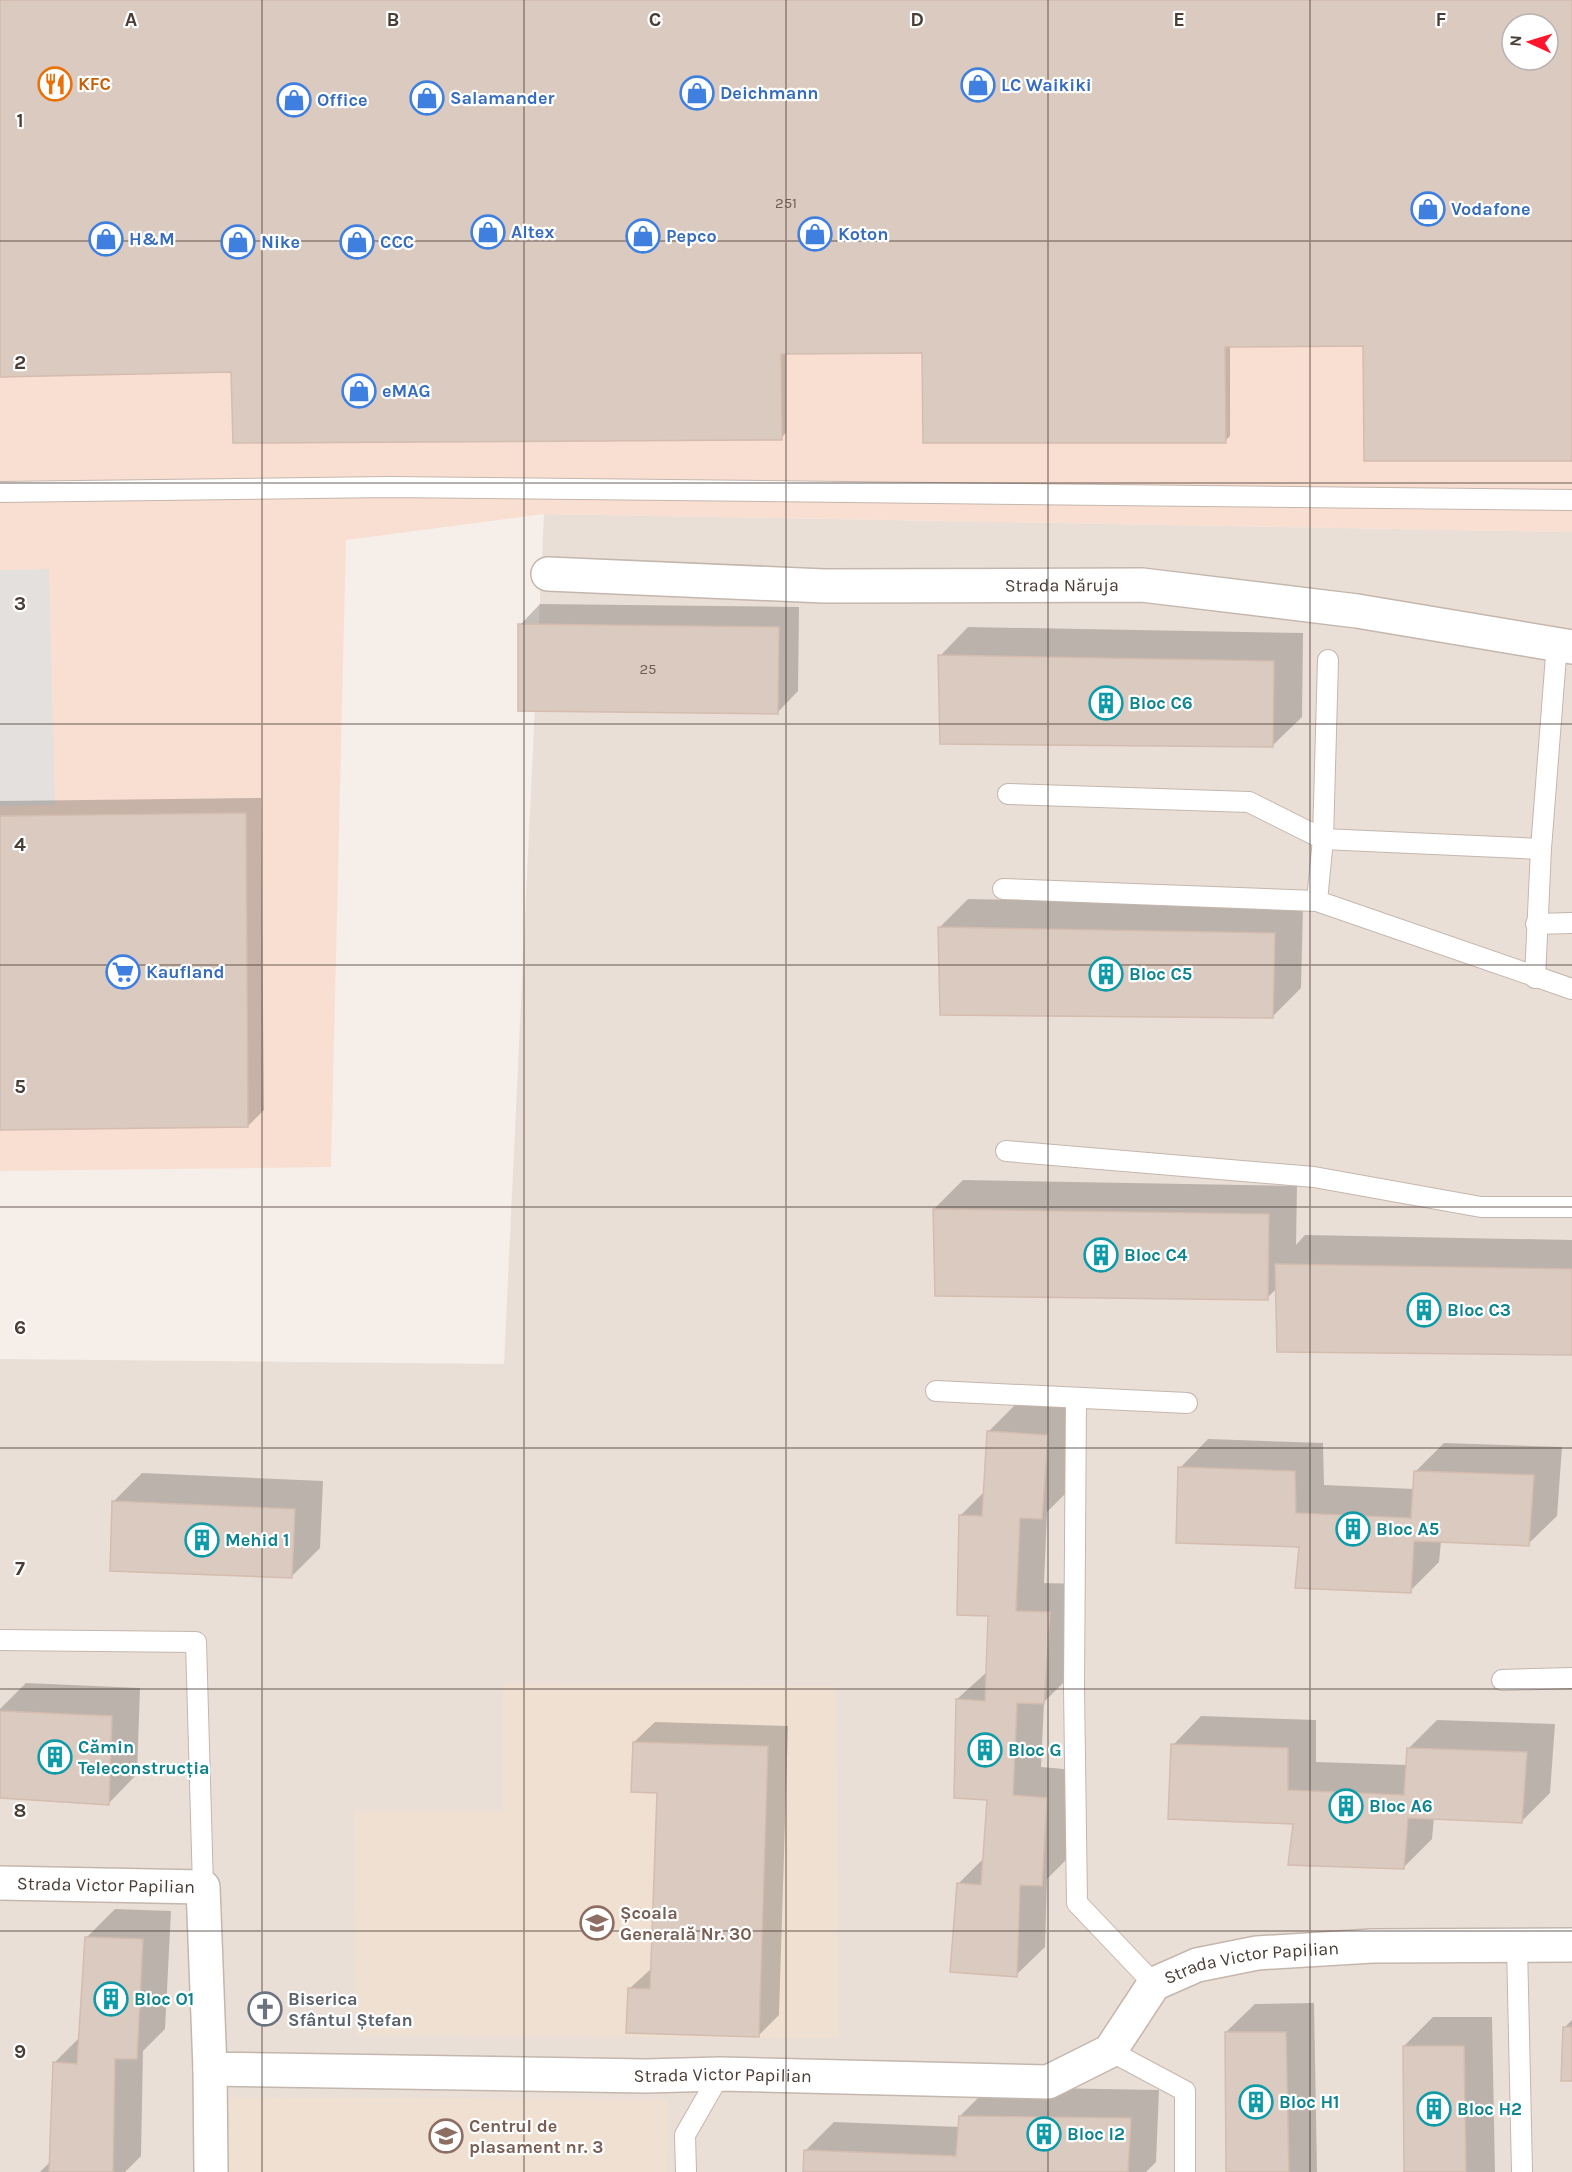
<svg xmlns="http://www.w3.org/2000/svg" width="1572" height="2172" viewBox="0 0 1572 2172" font-family="Karla,sans-serif">
	<style>
		.residential { fill: #eadfd6 }
		.commercial { fill: #f9dfd2; fill-rule: evenodd }
		.education { fill: #f0e0d1 }
		.parking { fill: #e4e0dd }
		.shadow { fill: #0003; fill-rule: evenodd }
		.building { fill: #dbcac0; stroke: #d4bcaf; stroke-width: 1.5; fill-rule: evenodd }
		.lines { fill: none; stroke-linecap: round; stroke-linejoin: round }
		.service-casing { stroke: #c5b6ad; stroke-width: 22 }
		.minor-casing { stroke: #c5b6ad; stroke-width: 36 }
		.service { stroke: #fff; stroke-width: 20 }
		.minor { stroke: #fff; stroke-width: 33 }
		.grid { fill: none; stroke: #4a3d36; stroke-width: 1.5; stroke-opacity: 0.55 }
		.labels { text-anchor: middle; stroke-width: 4.5; stroke-linejoin: round; paint-order: stroke }
		.number-label { font-size: 15px; fill: #6e6058 }
		.food-label { font-size: 18px; font-weight: bold; fill: #c56008; stroke: #fff; text-anchor: start }
		.shop-label { font-size: 18px; font-weight: bold; fill: #366cbe; stroke: #fff; text-anchor: start }
		.street-label { font-size: 18px; fill: #4a3d36; stroke: #fff }
		.culture-label { font-size: 18px; font-weight: bold; fill: #0d838f; stroke: #fff; text-anchor: start }
		.education-label { font-size: 18px; font-weight: bold; fill: #785e54; stroke: #fff; text-anchor: start }
		.worship-label { font-size: 18px; font-weight: bold; fill: #5b616d; stroke: #fff; text-anchor: start }
		.grid-label { font-size: 20px; text-anchor: middle; font-weight: bold; fill: #4a3d36; stroke: #fff; stroke-width: 4.5; stroke-linejoin: round; paint-order: stroke }
	</style>
	<rect width="100%" height="100%" fill="#f6eee8"/>
	<!-- residential -->
	<polygon class="residential" points="544,514 1572,532 1572,2172 0,2172 0,1359 504,1364"/>
	<!-- commercial -->
	<path class="commercial" d="M0,0H1572V532L544,514L346,540L331,1167L0,1171ZM1512,24H1548V60H1512Z"/>
	<!-- education -->
	<g class="education">
		<polygon points="503,1684 836,1686 839,2038 357,2035 354,1811 503,1811"/>
		<polygon points="223,2097 668,2100 667,2172 225,2172"/>
	</g>
	<!-- parking -->
	<polygon class="parking" points="49,569 55,805 0,806 0,570"/>
	<!-- shadow -->
	<g class="shadow">
		<path d="M0,0H1572V459L1365,345H1230V436L1225,441L924,352H786V433L781,438L232,370L0,375ZM1512,24H1548V60H1512Z"/>
		<polygon points="540,604 799,607 798,691 778,712 520,625"/>
		<polygon points="968,627 1303,633 1302,717 1273,745 940,656"/>
		<polygon points="261,798 264,1110 248,1126 0,1128 0,801"/>
		<polygon points="968,899 1303,905 1301,988 1272,1017 939,928"/>
		<polygon points="963,1180 1297,1186 1296,1245 1305,1235 1572,1240 1572,1353 1277,1288 1267,1298 934,1209"/>
		<polygon points="1017,1403 1076,1406 1070,1489 1047,1512 1044,1583 1078,1584 1072,1674 1044,1702 1041,1767 1075,1770 1070,1856 1047,1879 1045,1947 1016,1975 958,1884 984,1858 988,1799 957,1699 988,1671 990,1615 960,1516 985,1491 988,1432"/>
		<polygon points="1208,1439 1323,1443 1324,1485 1414,1489 1415,1472 1444,1443 1562,1447 1557,1516 1528,1544 1441,1541 1439,1562 1410,1591 1301,1546 1180,1468"/>
		<polygon points="142,1473 323,1481 320,1548 291,1577 113,1502"/>
		<polygon points="26,1683 140,1688 137,1774 109,1803 0,1797 0,1709"/>
		<polygon points="1201,1716 1316,1720 1316,1762 1407,1765 1408,1749 1437,1720 1555,1724 1550,1793 1521,1822 1434,1817 1432,1839 1403,1868 1294,1822 1173,1745"/>
		<polygon points="655,1722 788,1726 779,2015 758,2036 629,1989 652,1968 658,1791 634,1742"/>
		<polygon points="115,1909 171,1911 165,2029 143,2051 141,2156 125,2172 40,2172 51,2161 54,2063 80,2037 86,1938"/>
		<polygon points="1314,2003 1317,2172 1228,2172 1226,2032 1255,2004"/>
		<polygon points="1433,2017 1492,2017 1495,2172 1405,2172 1404,2046"/>
		<polygon points="1572,2020 1572,2080 1565,2027"/>
		<polygon points="989,2087 1159,2090 1156,2162 1146,2172 805,2172 805,2151 834,2122 960,2127 960,2116"/>
	</g>
	<!-- building -->
	<g class="building">
		<path d="M0,0H1572V461H1364L1363,346L1225,347L1226,443H923L922,353L781,354L782,440L233,443L231,372L0,377ZM1512,24H1548V60H1512Z"/>
		<polygon points="518,624 779,627 778,714 518,711"/>
		<polygon points="938,655 1274,661 1273,747 940,744"/>
		<polygon points="246,813 248,1127 0,1130 0,816"/>
		<polygon points="938,927 1275,933 1273,1018 940,1015"/>
		<polygon points="933,1209 1269,1214 1268,1300 935,1296"/>
		<polygon points="1275,1264 1572,1269 1572,1355 1277,1352"/>
		<polygon points="987,1431 1048,1435 1042,1519 1020,1518 1016,1611 1050,1612 1044,1704 1017,1703 1013,1795 1047,1798 1042,1886 1020,1885 1017,1977 950,1972 957,1883 981,1885 987,1800 954,1798 956,1699 985,1701 988,1616 957,1615 959,1515 982,1516"/>
		<polygon points="1178,1467 1295,1471 1296,1513 1411,1518 1414,1471 1534,1475 1529,1546 1414,1541 1411,1593 1295,1588 1299,1547 1176,1543"/>
		<polygon points="112,1501 295,1509 292,1578 110,1571"/>
		<polygon points="0,1711 112,1716 109,1805 0,1798"/>
		<polygon points="633,1742 768,1746 759,2037 626,2033 628,1988 650,1989 657,1793 631,1792"/>
		<polygon points="1171,1744 1288,1748 1288,1790 1404,1795 1407,1748 1527,1752 1522,1823 1408,1818 1404,1869 1288,1865 1293,1824 1168,1819"/>
		<polygon points="85,1937 143,1939 137,2059 115,2059 113,2172 49,2172 53,2062 77,2064"/>
		<polygon points="1563,2027 1572,2027 1572,2081 1561,2081"/>
		<polygon points="1225,2032 1286,2032 1289,2172 1226,2172"/>
		<polygon points="1403,2046 1464,2046 1466,2172 1404,2172"/>
		<polygon points="959,2116 1131,2118 1128,2172 803,2172 804,2150 956,2156"/>
	</g>
	<g class="lines">
		<defs>
			<g id="service">
				<polyline points="0,492 389,487 1572,500"/>
				<polyline points="1557,643 1541,849 1323,839 1317,901 1572,989"/>
				<polyline points="1008,794 1249,802 1323,839 1328,660"/>
				<polyline points="1003,889 1317,901"/>
				<polyline points="1536,924 1572,923"/>
				<polyline points="1535,978 1541,849"/>
				<polyline points="1006,1151 1314,1177 1481,1207 1572,1207"/>
				<polyline points="936,1391 1187,1403"/>
				<polyline points="1076,1399 1074,1688 1077,1903 1154,1984"/>
				<polyline points="0,1640 196,1642 203,1887"/>
				<polyline points="1502,1680 1572,1678"/>
				<polyline points="1517,1945 1522,2172"/>
				<polyline points="1110,2051 1185,2091 1185,2172"/>
				<polyline points="686,2172 685,2135 720,2074"/>
			</g>
			<g id="minor">
				<path id="s1" d="M548,574L824,586L1142,585L1357,611L1572,647"/>
				<path id="s2" d="M0,1883L203,1887L210,2069L646,2076L720,2074L1048,2082L1110,2051L1154,1984L1197,1965L1257,1953L1372,1946L1572,1945"/>
				<polyline points="210,2069 211,2172"/>
			</g>
		</defs>
		<!-- service casing -->
		<use href="#service" class="service-casing"/>
		<!-- minor casing -->
		<use href="#minor" class="minor-casing"/>
		<!-- service -->
		<use href="#service" class="service"/>
		<!-- minor -->
		<use href="#minor" class="minor"/>
	</g>
	<!-- grid -->
	<path class="grid" d="M262,0V2172M524,0V2172M786,0V2172M1048,0V2172M1310,0V2172M0,241H1572M0,483H1572M0,724H1572M0,965H1572M0,1207H1572M0,1448H1572M0,1689H1572M0,1931H1572"/>
	<!-- icons -->
	<defs>
		<symbol id="restaurant-ring" viewBox="-11 -11 22 22"><circle r="9.5" fill="#fff" stroke="#e8710a" stroke-width="1.5"/><path d="M-5-6h1v4h1v-4h1v4h1v-4h1v5L-1.5 .5V6h-2V.5L-5-1ZM5-6V6H3V1.5H1.5Q1.5-4 5-6Z" fill="#e8710a"/></symbol>
		<symbol id="shop-ring" viewBox="-11 -11 22 22"><circle r="9.5" fill="#fff" stroke="#3f7fe0" stroke-width="1.5"/><path d="M-5-2.5h2.3a2.7 3.5 0 0 1 5.4 0H5L5.5 6h-11ZM-1.5-2.5h3a1.5 2.3 0 0 0-3 0Z" fill="#3f7fe0"/></symbol>
		<symbol id="building-ring" viewBox="-11 -11 22 22"><circle r="9.5" fill="#fff" stroke="#0f9aa8" stroke-width="1.5"/><path d="M-4-6H4V6H1V3H-1V6H-4ZM-2.5-4.3h1.7v1.8h-1.7ZM.8-4.3h1.7v1.8H.8ZM-2.5-1h1.7V.8h-1.7ZM.8-1h1.7V.8H.8Z" fill="#0f9aa8"/></symbol>
		<symbol id="supermarket-ring" viewBox="-11 -11 22 22"><circle r="9.5" fill="#fff" stroke="#3f7fe0" stroke-width="1.5"/><path d="M-6-5.5h2.5l.6 2H6L4.5 2H-2.5L-4.4-4H-6ZM-1.5 3.2a1.3 1.3 0 1 0 .1 0ZM3 3.2a1.3 1.3 0 1 0 .1 0Z" fill="#3f7fe0"/></symbol>
		<symbol id="school-ring" viewBox="-11 -11 22 22"><circle r="9.5" fill="#fff" stroke="#8d6e63" stroke-width="1.5"/><path d="M0-5L7-2L0 1L-7-2ZM-4 1L0 2.5L4 1V4Q0 6-4 4Z" fill="#8d6e63"/></symbol>
		<symbol id="church-ring" viewBox="-11 -11 22 22"><circle r="9.5" fill="#fff" stroke="#6b7280" stroke-width="1.5"/><path d="M-1.2-6h2.4v3.5h3.3v2.4h-3.3V6h-2.4V-.1h-3.3v-2.4h3.3Z" fill="#6b7280"/></symbol>
	</defs>
	<g fill-rule="evenodd">
		<use href="#restaurant-ring" x="36" y="65" width="38" height="38"/>
		<use href="#shop-ring" x="959" y="66" width="38" height="38"/>
		<use href="#shop-ring" x="678" y="74" width="38" height="38"/>
		<use href="#shop-ring" x="408" y="79" width="38" height="38"/>
		<use href="#shop-ring" x="275" y="81" width="38" height="38"/>
		<use href="#shop-ring" x="1409" y="190" width="38" height="38"/>
		<use href="#shop-ring" x="469" y="213" width="38" height="38"/>
		<use href="#shop-ring" x="796" y="215" width="38" height="38"/>
		<use href="#shop-ring" x="624" y="217" width="38" height="38"/>
		<use href="#shop-ring" x="87" y="220" width="38" height="38"/>
		<use href="#shop-ring" x="219" y="223" width="38" height="38"/>
		<use href="#shop-ring" x="338" y="223" width="38" height="38"/>
		<use href="#shop-ring" x="340" y="372" width="38" height="38"/>
		<use href="#building-ring" x="1087" y="684" width="38" height="38"/>
		<use href="#supermarket-ring" x="104" y="953" width="38" height="38"/>
		<use href="#building-ring" x="1087" y="955" width="38" height="38"/>
		<use href="#building-ring" x="1082" y="1236" width="38" height="38"/>
		<use href="#building-ring" x="1405" y="1291" width="38" height="38"/>
		<use href="#building-ring" x="1334" y="1510" width="38" height="38"/>
		<use href="#building-ring" x="183" y="1521" width="38" height="38"/>
		<use href="#building-ring" x="966" y="1731" width="38" height="38"/>
		<use href="#building-ring" x="36" y="1738" width="38" height="38"/>
		<use href="#building-ring" x="1327" y="1787" width="38" height="38"/>
		<use href="#school-ring" x="578" y="1904" width="38" height="38"/>
		<use href="#building-ring" x="92" y="1980" width="38" height="38"/>
		<use href="#church-ring" x="246" y="1990" width="38" height="38"/>
		<use href="#building-ring" x="1237" y="2083" width="38" height="38"/>
		<use href="#building-ring" x="1415" y="2090" width="38" height="38"/>
		<use href="#building-ring" x="1025" y="2115" width="38" height="38"/>
		<use href="#school-ring" x="427" y="2117" width="38" height="38"/>
	</g>
	<g class="labels">
		<!-- number labels -->
		<g class="number-label">
			<text x="786" y="208">251</text>
			<text x="648" y="674">25</text>
		</g>
		<!-- food labels -->
		<g class="food-label">
			<text x="78" y="90">KFC</text>
		</g>
		<!-- shop labels -->
		<g class="shop-label">
			<text x="1001" y="91">LC Waikiki</text>
			<text x="720" y="99">Deichmann</text>
			<text x="450" y="104">Salamander</text>
			<text x="317" y="106">Office</text>
			<text x="1451" y="215">Vodafone</text>
			<text x="511" y="238">Altex</text>
			<text x="838" y="240">Koton</text>
			<text x="666" y="242">Pepco</text>
			<text x="129" y="245">H&amp;M</text>
			<text x="261" y="248">Nike</text>
			<text x="380" y="248">CCC</text>
			<text x="382" y="397">eMAG</text>
			<text x="146" y="978">Kaufland</text>
		</g>
		<!-- street labels -->
		<g class="street-label">
			<text dy="6" stroke="none"><textPath href="#s1" startOffset="514">Strada Năruja</textPath></text>
			<text dy="6" stroke="none"><textPath href="#s2" startOffset="106">Strada Victor Papilian</textPath></text>
			<text dy="6" stroke="none"><textPath href="#s2" startOffset="1474">Strada Victor Papilian</textPath></text>
			<text dy="6" stroke="none"><textPath href="#s2" startOffset="898">Strada Victor Papilian</textPath></text>
		</g>
		<!-- culture labels -->
		<g class="culture-label">
			<text x="1129" y="709">Bloc C6</text>
			<text x="1129" y="980">Bloc C5</text>
			<text x="1124" y="1261">Bloc C4</text>
			<text x="1447" y="1316">Bloc C3</text>
			<text x="1376" y="1535">Bloc A5</text>
			<text x="225" y="1546">Mehid 1</text>
			<text x="78" y="1753">Cămin<tspan x="78" dy="21">Teleconstrucția</tspan></text>
			<text x="1008" y="1756">Bloc G</text>
			<text x="1369" y="1812">Bloc A6</text>
			<text x="134" y="2005">Bloc O1</text>
			<text x="1279" y="2108">Bloc H1</text>
			<text x="1457" y="2115">Bloc H2</text>
			<text x="1067" y="2140">Bloc I2</text>
		</g>
		<!-- education labels -->
		<g class="education-label">
			<text x="620" y="1919">Școala<tspan x="620" dy="21">Generală Nr. 30</tspan></text>
			<text x="469" y="2132">Centrul de<tspan x="469" dy="21">plasament nr. 3</tspan></text>
		</g>
		<!-- worship labels -->
		<g class="worship-label">
			<text x="288" y="2005">Biserica<tspan x="288" dy="21">Sfântul Ștefan</tspan></text>
		</g>
	</g>
	<g class="grid-label">
		<text x="131" y="26">A</text>
		<text x="393" y="26">B</text>
		<text x="655" y="26">C</text>
		<text x="917" y="26">D</text>
		<text x="1179" y="26">E</text>
		<text x="1441" y="26">F</text>
		<text x="20" y="127">1</text>
		<text x="20" y="369">2</text>
		<text x="20" y="610">3</text>
		<text x="20" y="851">4</text>
		<text x="20" y="1093">5</text>
		<text x="20" y="1334">6</text>
		<text x="20" y="1575">7</text>
		<text x="20" y="1817">8</text>
		<text x="20" y="2058">9</text>
	</g>
	<!-- north arrow -->
	<g transform="translate(1530 42) rotate(274)"><circle r="28" fill="#ffffff" stroke="#b7b1af" stroke-width="1.5"/>
	<path d="M0-4.5L10 22L0 15L-10 22Z" fill="#ff162d"/>
	<text y="-9" font-size="16" font-weight="bold" text-anchor="middle" fill="#4a3d36">N</text>
	</g>
</svg>
